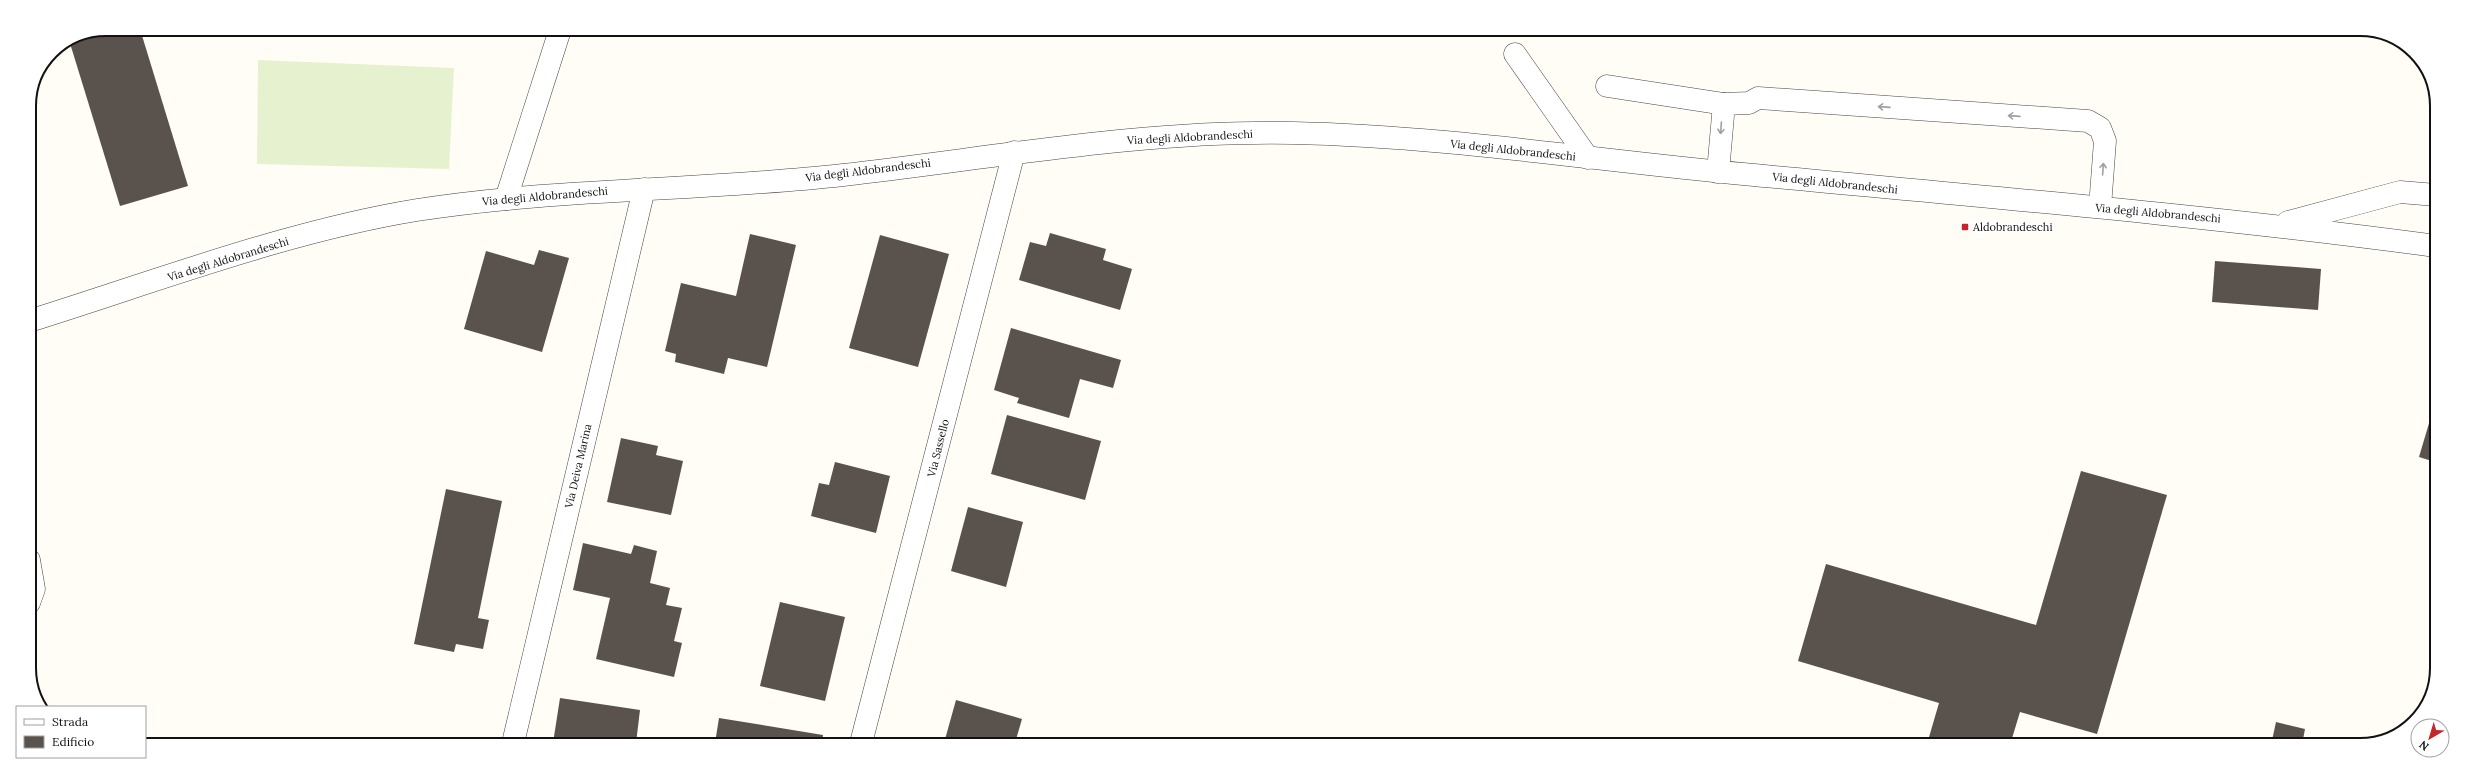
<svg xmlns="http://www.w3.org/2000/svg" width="2466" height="774" viewBox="0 0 2466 774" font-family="Lora,serif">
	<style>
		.pitch { fill: #e6f2cf }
		.building { fill: #5a524d }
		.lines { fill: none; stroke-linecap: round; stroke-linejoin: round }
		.minor-casing { stroke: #444; stroke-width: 23 }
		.minor { stroke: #fff; stroke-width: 22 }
		.oneway { stroke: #a0a0a0 }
		.poi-dot { fill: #c4262e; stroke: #fff; stroke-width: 1.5 }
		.labels { text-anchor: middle; stroke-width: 4; stroke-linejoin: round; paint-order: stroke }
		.street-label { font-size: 11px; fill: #111; stroke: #fff }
		.poi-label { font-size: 11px; fill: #111; stroke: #fff; text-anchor: start }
		.rim { fill: none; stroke: #111; stroke-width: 2 }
	</style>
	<rect width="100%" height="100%" fill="#fffdf5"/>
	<!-- pitch -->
	<polygon class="pitch" points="258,60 454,68 449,169 257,164"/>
	<!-- building -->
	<g class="building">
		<polygon points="106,29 140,29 188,186 120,206 69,40 77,35"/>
		<polygon points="1050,233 1106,249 1103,260 1132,269 1120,310 1019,280 1030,242 1046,246"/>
		<polygon points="750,234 796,245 767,367 728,358 724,374 675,362 676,354 665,351 681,283 736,296"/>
		<polygon points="880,235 949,254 918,367 849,348"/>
		<polygon points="539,250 569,258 542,352 464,329 486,251 534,265"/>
		<polygon points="2215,261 2321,269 2318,310 2212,302"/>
		<polygon points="1011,328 1121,360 1113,388 1080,379 1069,418 1017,403 1019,398 994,390"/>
		<polygon points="2435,403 2436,403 2435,462 2419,457"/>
		<polygon points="1007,415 1101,441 1085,500 991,474"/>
		<polygon points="621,438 658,446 656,455 683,461 671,515 607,502"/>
		<polygon points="835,462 890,476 876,533 811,516 819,483 829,485"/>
		<polygon points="2081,471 2167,495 2097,734 2020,712 2010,745 1927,744 1939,703 1798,661 1826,564 2036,625"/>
		<polygon points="446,489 502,501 478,618 489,620 483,649 456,644 454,652 414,644"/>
		<polygon points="968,507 1023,522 1006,587 951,571"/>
		<polygon points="583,543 631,554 634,545 657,551 650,583 670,588 666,605 682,608 674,641 682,643 674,677 596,659 610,598 573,590"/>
		<polygon points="780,602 845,617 825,701 760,686"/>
		<polygon points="560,698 640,710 636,743 553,743"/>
		<polygon points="956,700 1022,719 1015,743 944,743"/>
		<polygon points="719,718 823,735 822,743 715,743"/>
		<polygon points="2276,722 2305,729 2302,745 2271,745"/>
	</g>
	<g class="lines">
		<defs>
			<g id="minor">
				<polyline points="1515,54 1588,158"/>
				<polyline points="1607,86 1724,104"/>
				<polyline points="1718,172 1724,104 1749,103 1758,98 2088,121 2100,128 2105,141 2100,207"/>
				<polyline points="506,199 560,30"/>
				<polyline points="2288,222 2400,192 2436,195"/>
				<path d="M29,321C154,282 288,231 417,210C558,188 701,191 843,175C993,158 1142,130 1293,133C1443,136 1593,160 1743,174C1974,196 2206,215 2436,246"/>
				<polyline points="29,560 34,589 29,603"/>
				<polyline points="513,743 644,189"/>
				<polyline points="861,743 1014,152"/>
			</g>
		</defs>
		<!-- minor casing -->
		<use href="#minor" class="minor-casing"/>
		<!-- minor -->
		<use href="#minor" class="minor"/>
	</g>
	<!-- one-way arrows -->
	<defs><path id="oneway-shaft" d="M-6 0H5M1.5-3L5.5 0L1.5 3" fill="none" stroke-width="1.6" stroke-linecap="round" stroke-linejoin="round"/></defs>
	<g class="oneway">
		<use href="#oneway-shaft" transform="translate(1884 107) rotate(-176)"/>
		<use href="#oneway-shaft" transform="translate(2014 116) rotate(-176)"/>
		<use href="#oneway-shaft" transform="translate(1721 128) rotate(94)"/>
		<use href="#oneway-shaft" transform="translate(2103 169) rotate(-86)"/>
	</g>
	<!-- markers -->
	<rect class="poi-dot" x="1961" y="223" width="8" height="8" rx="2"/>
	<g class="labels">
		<!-- street labels -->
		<g class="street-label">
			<text transform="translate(1190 137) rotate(-3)" y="4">Via degli Aldobrandeschi</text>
			<text transform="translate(1513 150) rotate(6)" y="4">Via degli Aldobrandeschi</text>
			<text transform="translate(868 170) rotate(-7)" y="4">Via degli Aldobrandeschi</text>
			<text transform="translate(1835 183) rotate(6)" y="4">Via degli Aldobrandeschi</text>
			<text transform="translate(545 196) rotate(-5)" y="4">Via degli Aldobrandeschi</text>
			<text transform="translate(2158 213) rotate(5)" y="4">Via degli Aldobrandeschi</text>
			<text transform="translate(228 259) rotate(-17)" y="4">Via degli Aldobrandeschi</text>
			<text transform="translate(938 448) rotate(-76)" y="4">Via Sassello</text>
			<text transform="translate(578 466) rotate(-77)" y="4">Via Deiva Marina</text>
		</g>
		<!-- poi labels -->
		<g class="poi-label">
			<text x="1973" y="231">Aldobrandeschi</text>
		</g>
	</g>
	<!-- crop -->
	<path d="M0 0H2466V774H0ZM106 36H2360A70 70 0 0 1 2430 106V668A70 70 0 0 1 2360 738H106A70 70 0 0 1 36 668V106A70 70 0 0 1 106 36Z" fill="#fff" fill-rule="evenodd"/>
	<path class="rim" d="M106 36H2360A70 70 0 0 1 2430 106V668A70 70 0 0 1 2360 738H106A70 70 0 0 1 36 668V106A70 70 0 0 1 106 36Z"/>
	<!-- legend -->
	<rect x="16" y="706" width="130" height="52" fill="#ffffff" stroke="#a0a0a0"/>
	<rect x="24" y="719" width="20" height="6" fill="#ffffff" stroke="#a0a0a0"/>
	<text x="52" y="726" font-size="12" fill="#111111">Strada</text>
	<rect x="24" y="736" width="20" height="12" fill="#5a524d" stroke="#a0a0a0"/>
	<text x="52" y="746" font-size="12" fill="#111111">Edificio</text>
	<!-- north arrow -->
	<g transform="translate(2430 738) rotate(218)"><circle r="19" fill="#ffffff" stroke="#a0a0a0"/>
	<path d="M0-3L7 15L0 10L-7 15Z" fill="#c4262e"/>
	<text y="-6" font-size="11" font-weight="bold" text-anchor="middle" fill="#111111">N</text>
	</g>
</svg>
